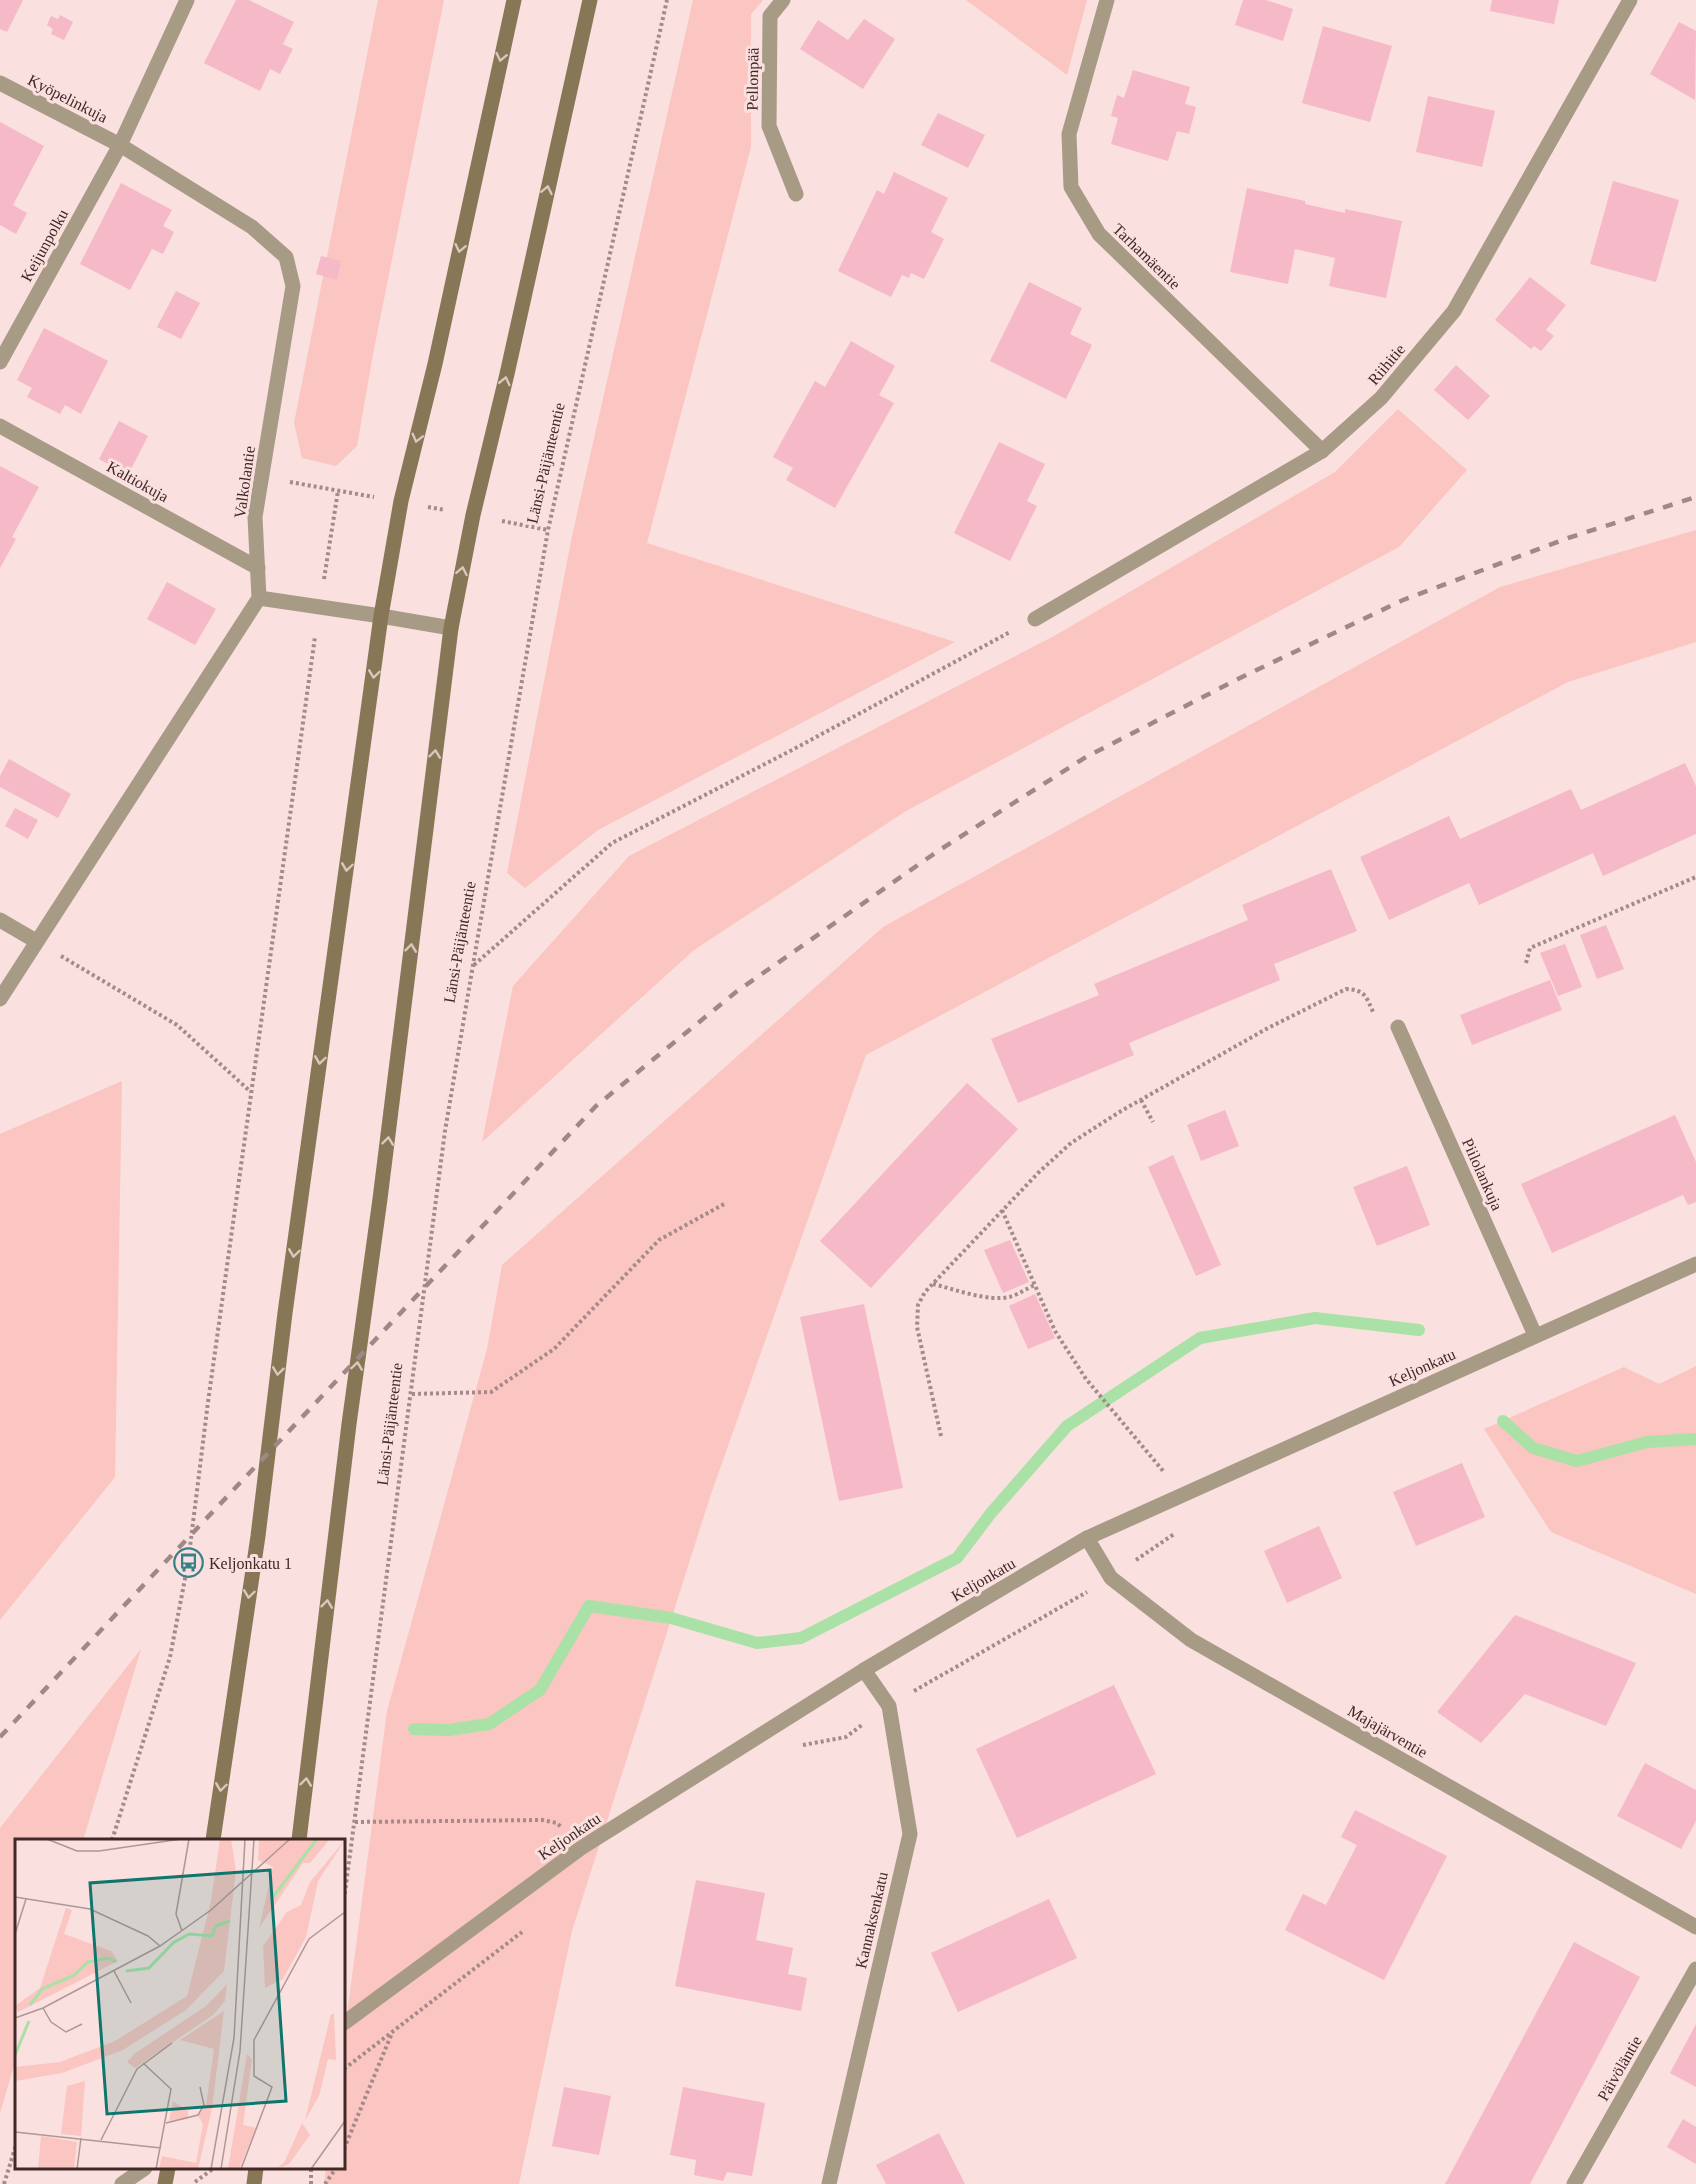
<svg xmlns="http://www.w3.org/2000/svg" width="1696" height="2184" viewBox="0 0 1696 2184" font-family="Georgia,serif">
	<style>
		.green { fill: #fbc5c1 }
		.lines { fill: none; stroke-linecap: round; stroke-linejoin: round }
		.stream { stroke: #a9e1a7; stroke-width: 12 }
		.building { fill: #f6b9c7 }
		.path { stroke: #a48b89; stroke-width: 4; stroke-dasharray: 3 3; stroke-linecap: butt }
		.service { stroke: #a79b86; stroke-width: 15 }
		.minor { stroke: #a79b86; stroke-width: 15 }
		.tertiary { stroke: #a79b86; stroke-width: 15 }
		.secondary { stroke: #877757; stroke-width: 15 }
		.rail { stroke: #a18886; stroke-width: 4.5; stroke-dasharray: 10 10; stroke-linecap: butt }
		.oneway { stroke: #ddc6bc }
		.labels { text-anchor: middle; stroke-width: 6; stroke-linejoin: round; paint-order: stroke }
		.street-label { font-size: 16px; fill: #412927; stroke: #fae0de }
		.poi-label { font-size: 16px; fill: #412927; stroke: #fae0de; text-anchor: start }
		.inset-river { fill: none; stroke: #a9e1a7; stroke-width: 3 }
		.inset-road { fill: none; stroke: #b09795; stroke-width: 1.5 }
		.view { fill: #0f766e; fill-opacity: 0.15; stroke: #0f766e; stroke-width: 3 }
		.inset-edge { fill: none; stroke: #412927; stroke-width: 3 }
	</style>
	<rect width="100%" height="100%" fill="#fae0de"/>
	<!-- green -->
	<g class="green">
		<polygon points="378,0 444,0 373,354 357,446 336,466 302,458 294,423"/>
		<polygon points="693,0 763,0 751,14 751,147 647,543 955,642 598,830 525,888 507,873 572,536"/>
		<polygon points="966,0 1087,0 1067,75"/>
		<polygon points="1398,409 1467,470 1399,547 906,811 694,950 482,1142 513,986 629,856 1054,636 1335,472"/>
		<polygon points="1696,530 1696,642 1568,682 866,1055 710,1497 572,1931 519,2184 324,2184 326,2168 344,2168 344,2037 387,1711 487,1349 502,1265 883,927 1500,587"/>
		<polygon points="122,1081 115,1477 0,1620 0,1134"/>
		<polygon points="1696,1366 1696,1594 1551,1532 1484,1429 1624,1367 1659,1384"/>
		<polygon points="141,1649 83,1840 16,1840 16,2059 0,2113 0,1828"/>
	</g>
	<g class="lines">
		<!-- stream -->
		<g class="stream">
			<polyline points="1503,1421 1533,1448 1577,1461 1647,1442 1696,1439"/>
			<polyline points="414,1729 448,1730 489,1724 540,1690 589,1606 671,1618 757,1643 801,1638 957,1558 991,1513 1067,1426 1200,1338 1315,1318 1419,1330"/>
		</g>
	</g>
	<!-- building -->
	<g class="building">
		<polygon points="0,0 23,0 7,32 0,29"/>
		<polygon points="236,0 249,0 294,22 283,44 293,49 280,74 270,69 260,91 204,63"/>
		<polygon points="1243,0 1266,0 1293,9 1283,41 1235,25"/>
		<polygon points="1492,0 1559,0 1554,24 1490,11"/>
		<polygon points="60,15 73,22 64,40 51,34 53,29 47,25 51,16 58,19"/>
		<polygon points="864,19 895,39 863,89 800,49 818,20 848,40"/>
		<polygon points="1679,22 1696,31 1695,100 1650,74"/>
		<polygon points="1323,26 1392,46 1370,122 1302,103"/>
		<polygon points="1133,70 1190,87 1185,104 1196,107 1189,134 1177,131 1168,161 1111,144 1118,118 1111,116 1117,95 1124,98"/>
		<polygon points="1428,96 1495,111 1482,167 1416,152"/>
		<polygon points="938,113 985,135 968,168 921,145"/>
		<polygon points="0,122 44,146 13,205 27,213 16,234 0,225"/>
		<polygon points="894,172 948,198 931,232 944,239 924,279 911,273 909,278 902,275 891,297 838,271 877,190 884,194"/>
		<polygon points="1613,181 1679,200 1656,282 1590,264"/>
		<polygon points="121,183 172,210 163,226 174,232 163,254 152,249 130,290 80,264"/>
		<polygon points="1247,188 1305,201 1305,204 1345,213 1345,209 1402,221 1386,298 1329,286 1335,258 1295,249 1288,284 1230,272"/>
		<polygon points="321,256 341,261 337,280 316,274"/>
		<polygon points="1530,277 1566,305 1546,330 1554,336 1541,351 1534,346 1531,349 1495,320"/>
		<polygon points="1029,282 1082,308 1070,334 1092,345 1066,399 990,361"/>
		<polygon points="176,291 200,303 181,339 157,327"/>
		<polygon points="44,328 108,361 81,414 65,405 60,414 27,397 32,388 17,380"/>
		<polygon points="851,341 895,366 879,395 894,403 835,508 786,480 793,468 773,457 815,381 825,387"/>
		<polygon points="1456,365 1490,396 1468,420 1434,390"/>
		<polygon points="119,421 148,436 128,475 99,459"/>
		<polygon points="999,442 1045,464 1027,501 1037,506 1010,561 954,533"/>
		<polygon points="0,466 39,487 12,537 16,539 0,568"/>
		<polygon points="167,582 216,609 195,645 147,619"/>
		<polygon points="9,759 71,794 58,818 0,787 0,776"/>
		<polygon points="1685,763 1696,786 1696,834 1603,876 1593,853 1479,905 1469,883 1389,920 1360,857 1449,816 1460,839 1571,789 1581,810"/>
		<polygon points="15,808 38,820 28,839 5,826"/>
		<polygon points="1331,869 1357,931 1274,964 1280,980 1129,1043 1134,1055 1018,1103 991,1039 1099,995 1094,984 1248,920 1242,905"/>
		<polygon points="1606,925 1624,969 1597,979 1580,935"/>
		<polygon points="1565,944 1582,987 1558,996 1540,953"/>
		<polygon points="1550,980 1562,1010 1472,1045 1460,1015"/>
		<polygon points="967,1083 1018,1129 871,1288 820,1241"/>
		<polygon points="1225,1110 1239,1146 1201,1161 1187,1125"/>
		<polygon points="1675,1115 1696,1162 1696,1202 1688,1205 1683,1195 1552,1253 1521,1184"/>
		<polygon points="1173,1155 1221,1265 1196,1276 1148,1167"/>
		<polygon points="1407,1166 1430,1225 1377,1246 1353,1187"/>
		<polygon points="1010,1240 1029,1282 1003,1293 984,1250"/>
		<polygon points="1035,1294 1055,1338 1028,1349 1009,1306"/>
		<polygon points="864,1304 903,1488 839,1501 800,1317"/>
		<polygon points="1462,1463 1485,1517 1416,1546 1393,1492"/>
		<polygon points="1319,1526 1342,1578 1287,1603 1264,1551"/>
		<polygon points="1515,1615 1636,1663 1606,1726 1525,1694 1481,1743 1437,1712"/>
		<polygon points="1114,1685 1156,1774 1017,1838 976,1749"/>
		<polygon points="1645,1763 1696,1790 1696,1821 1681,1849 1617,1816"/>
		<polygon points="1355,1810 1447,1856 1384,1980 1285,1930 1303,1894 1326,1905 1357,1845 1341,1837"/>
		<polygon points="696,1880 765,1893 756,1940 793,1948 788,1974 807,1978 801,2011 675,1986"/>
		<polygon points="1049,1899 1077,1958 958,2012 931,1953"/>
		<polygon points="1574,1942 1640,1977 1530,2184 1445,2184"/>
		<polygon points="1696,2024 1696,2087 1670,2073"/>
		<polygon points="564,2087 611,2096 599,2155 552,2146"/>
		<polygon points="683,2087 765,2103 752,2176 727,2172 723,2181 694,2175 696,2160 670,2155"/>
		<polygon points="1683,2119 1696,2127 1696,2164 1667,2147"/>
		<polygon points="939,2133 965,2184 886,2184 876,2165"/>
	</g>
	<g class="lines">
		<!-- path -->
		<g class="path">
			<polyline points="290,482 374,497"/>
			<polyline points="428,507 445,510"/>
			<polyline points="502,521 548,530"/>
			<polyline points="324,579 338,491"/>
			<polyline points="61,956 177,1025 251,1092"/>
			<polyline points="1526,963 1530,948 1696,877"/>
			<polyline points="474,965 612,843 794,749 1010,632"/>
			<polyline points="1141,1100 1153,1122"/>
			<polyline points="1002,1210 1055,1331 1086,1379 1164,1472"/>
			<path d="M933,1284C954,1289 988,1302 1009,1297C1018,1295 1027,1288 1035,1285"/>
			<polyline points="412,1394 491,1392 554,1349 659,1240 724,1204"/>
			<path d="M941,1436L917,1327L918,1305L925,1292L1039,1172L1071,1143L1121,1111L1268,1028L1346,989C1366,990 1366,997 1374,1014"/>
			<polyline points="1136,1560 1174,1534"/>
			<polyline points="914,1691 1087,1592"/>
			<polyline points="803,1745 846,1737 862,1725"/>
			<polyline points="355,1822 542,1820 557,1823 562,1828"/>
			<polyline points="112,1840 170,1657 188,1563 208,1402 315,637"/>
			<polyline points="344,1900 445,1131 473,965 548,530 667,0"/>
			<polyline points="344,2069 522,1932"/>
			<polyline points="344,2149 392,2033"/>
			<polyline points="195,2182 214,2168"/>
			<polyline points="4,2184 16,2145"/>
			<polyline points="311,2184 311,2168"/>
			<polyline points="325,2184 336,2168"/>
		</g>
		<!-- service -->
		<g class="service">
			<polyline points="0,83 120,145 0,362"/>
			<polyline points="0,426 258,568"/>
			<polyline points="0,920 36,941"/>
			<polyline points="1574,2184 1696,1969"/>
		</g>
		<!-- minor -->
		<g class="minor">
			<polyline points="783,0 770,16 769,126 796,194"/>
			<polyline points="1107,0 1069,134 1071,187 1099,234 1322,451"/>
			<polyline points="1035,619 1322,451 1381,398 1454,311 1630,0"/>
			<polyline points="0,999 259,598 255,517 293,286 286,257 252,227 120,145 187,0"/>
			<polyline points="1398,1027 1535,1335"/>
			<polyline points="1087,1538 1111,1578 1191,1640 1696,1927"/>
			<polyline points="344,2023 581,1848 864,1670 1087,1538 1696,1264"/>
			<polyline points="122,2184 145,2168"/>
			<polyline points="829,2184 910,1834 889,1706 864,1670"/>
		</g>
		<!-- tertiary -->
		<polyline class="tertiary" points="259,598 381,616 451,628"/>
		<!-- secondary -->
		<g class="secondary">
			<polyline points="213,1840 258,1536 285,1313 381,616 401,501 435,364 514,0"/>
			<polyline points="299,1840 349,1424 380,1199 451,628 473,515 507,374 590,0"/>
			<polyline points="165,2184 168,2168"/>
			<polyline points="254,2184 256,2168"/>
		</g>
		<!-- rail -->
		<polyline class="rail" points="0,1737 596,1106 736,992 938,851 1086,757 1240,678 1403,600 1568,538 1696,497"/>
	</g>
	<!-- one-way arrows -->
	<defs><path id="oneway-chevron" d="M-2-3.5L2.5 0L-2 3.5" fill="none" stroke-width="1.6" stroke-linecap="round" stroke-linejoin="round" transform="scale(1.5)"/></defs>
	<g class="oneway">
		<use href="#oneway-chevron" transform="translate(501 57) rotate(102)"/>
		<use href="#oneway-chevron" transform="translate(547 190) rotate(-78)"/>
		<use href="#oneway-chevron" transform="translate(460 248) rotate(102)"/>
		<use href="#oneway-chevron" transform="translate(505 381) rotate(-77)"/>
		<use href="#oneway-chevron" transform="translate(417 438) rotate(104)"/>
		<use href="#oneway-chevron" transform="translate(462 571) rotate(-79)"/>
		<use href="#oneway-chevron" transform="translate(374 674) rotate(98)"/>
		<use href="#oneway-chevron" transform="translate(435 754) rotate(-83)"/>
		<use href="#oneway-chevron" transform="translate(347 867) rotate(98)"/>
		<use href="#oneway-chevron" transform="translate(411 948) rotate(-83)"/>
		<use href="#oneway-chevron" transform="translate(320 1060) rotate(98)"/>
		<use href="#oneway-chevron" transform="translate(388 1141) rotate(-83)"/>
		<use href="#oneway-chevron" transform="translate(294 1253) rotate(98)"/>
		<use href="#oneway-chevron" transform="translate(357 1366) rotate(-82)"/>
		<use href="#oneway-chevron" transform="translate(278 1371) rotate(97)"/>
		<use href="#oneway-chevron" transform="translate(249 1594) rotate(98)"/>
		<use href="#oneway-chevron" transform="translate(327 1604) rotate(-83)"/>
		<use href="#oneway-chevron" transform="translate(306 1782) rotate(-83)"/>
		<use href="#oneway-chevron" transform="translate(221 1787) rotate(98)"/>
	</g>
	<!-- icons -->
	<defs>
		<symbol id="bus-ring" viewBox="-11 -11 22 22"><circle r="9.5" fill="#fae0de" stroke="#398188" stroke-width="1.5"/><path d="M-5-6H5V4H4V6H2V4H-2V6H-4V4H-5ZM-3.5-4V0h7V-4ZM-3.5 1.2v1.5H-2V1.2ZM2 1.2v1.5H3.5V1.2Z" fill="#398188"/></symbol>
	</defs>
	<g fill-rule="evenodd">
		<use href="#bus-ring" x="172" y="1546" width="33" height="33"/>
	</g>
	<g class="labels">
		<!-- street labels -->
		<g class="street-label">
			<text transform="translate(752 79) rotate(-89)" y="6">Pellonpää</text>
			<text transform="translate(68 98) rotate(27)" y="6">Kyöpelinkuja</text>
			<text transform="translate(44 245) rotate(-61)" y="6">Keijunpolku</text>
			<text transform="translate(1147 256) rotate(44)" y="6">Tarhamäentie</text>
			<text transform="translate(1386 364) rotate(-50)" y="6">Riihitie</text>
			<text transform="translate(545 463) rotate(-77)" y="6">Länsi-Päijänteentie</text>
			<text transform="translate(138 481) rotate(29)" y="6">Kaltiokuja</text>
			<text transform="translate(244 482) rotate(-82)" y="6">Valkolantie</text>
			<text transform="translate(459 942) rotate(-80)" y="6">Länsi-Päijänteentie</text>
			<text transform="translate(1483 1174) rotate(66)" y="6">Piilolankuja</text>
			<text transform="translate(1422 1367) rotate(-24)" y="6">Keljonkatu</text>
			<text transform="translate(389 1424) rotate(-83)" y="6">Länsi-Päijänteentie</text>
			<text transform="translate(983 1579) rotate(-30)" y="6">Keljonkatu</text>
			<text transform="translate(1388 1731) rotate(30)" y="6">Majajärventie</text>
			<text transform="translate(569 1836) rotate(-34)" y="6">Keljonkatu</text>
			<text transform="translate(871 1920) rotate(-77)" y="6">Kannaksenkatu</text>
			<text transform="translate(1619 2068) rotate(-60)" y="6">Päivöläntie</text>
		</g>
		<!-- poi labels -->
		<g class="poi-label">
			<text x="209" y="1569">Keljonkatu 1</text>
		</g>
	</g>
	<!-- overview -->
	<g transform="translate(15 1839)">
		<rect width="330" height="330" fill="#fae0de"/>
		<path d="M205,0H216L221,32L209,132L171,171L108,211L47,234L0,242V228L45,223L100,202L172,157L196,62ZM244,0H315L295,24H288L244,89L258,28L243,21ZM330,1L303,42L291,98L268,140L250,149L248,107L272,73L286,66L295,43ZM51,69L57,71L49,95L96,112L103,122L3,173L0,167L25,149ZM212,145L210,162L198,176L120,229L112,223L119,215L191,167ZM209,172L197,270L183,330H144L147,317L181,324L188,285L183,277L191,266L199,210L165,201ZM316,175H319L321,221L313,220L304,257L290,281ZM232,215L237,220L228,286L241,289L224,330H213ZM70,242L66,297L46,295L52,247ZM158,262L173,272V280L154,282ZM287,284L295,296L274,325L262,330L270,322ZM26,297L62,303L59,330H23Z" fill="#fbc5c1"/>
		<path class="inset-river" d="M258,58L302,0M111,132L134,129L158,104L174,95L197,97L201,87L215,82M15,166L27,150L58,137L73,123L93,119L101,123M0,216L14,182"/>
		<path class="inset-road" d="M32,0L62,12H84L166,0M0,58L75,70L133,97L145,107M167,92L161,75L174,0M0,95L11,60M99,132L116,164M28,169L36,183L51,193L67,185M0,179L28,169L145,107L196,71L275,0M128,224L156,250L141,330M151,284L183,276L189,266L185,248M0,293L146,309M86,301L122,230L157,204M62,330L66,299M196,330L219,199L230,0M206,330L225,212L239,0M226,330L257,248L239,237V201L294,100L330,73M296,330L330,282"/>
		<path class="view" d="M255,31L271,262L92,275L75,44Z"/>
		<rect width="330" height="330" class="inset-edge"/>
	</g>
</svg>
